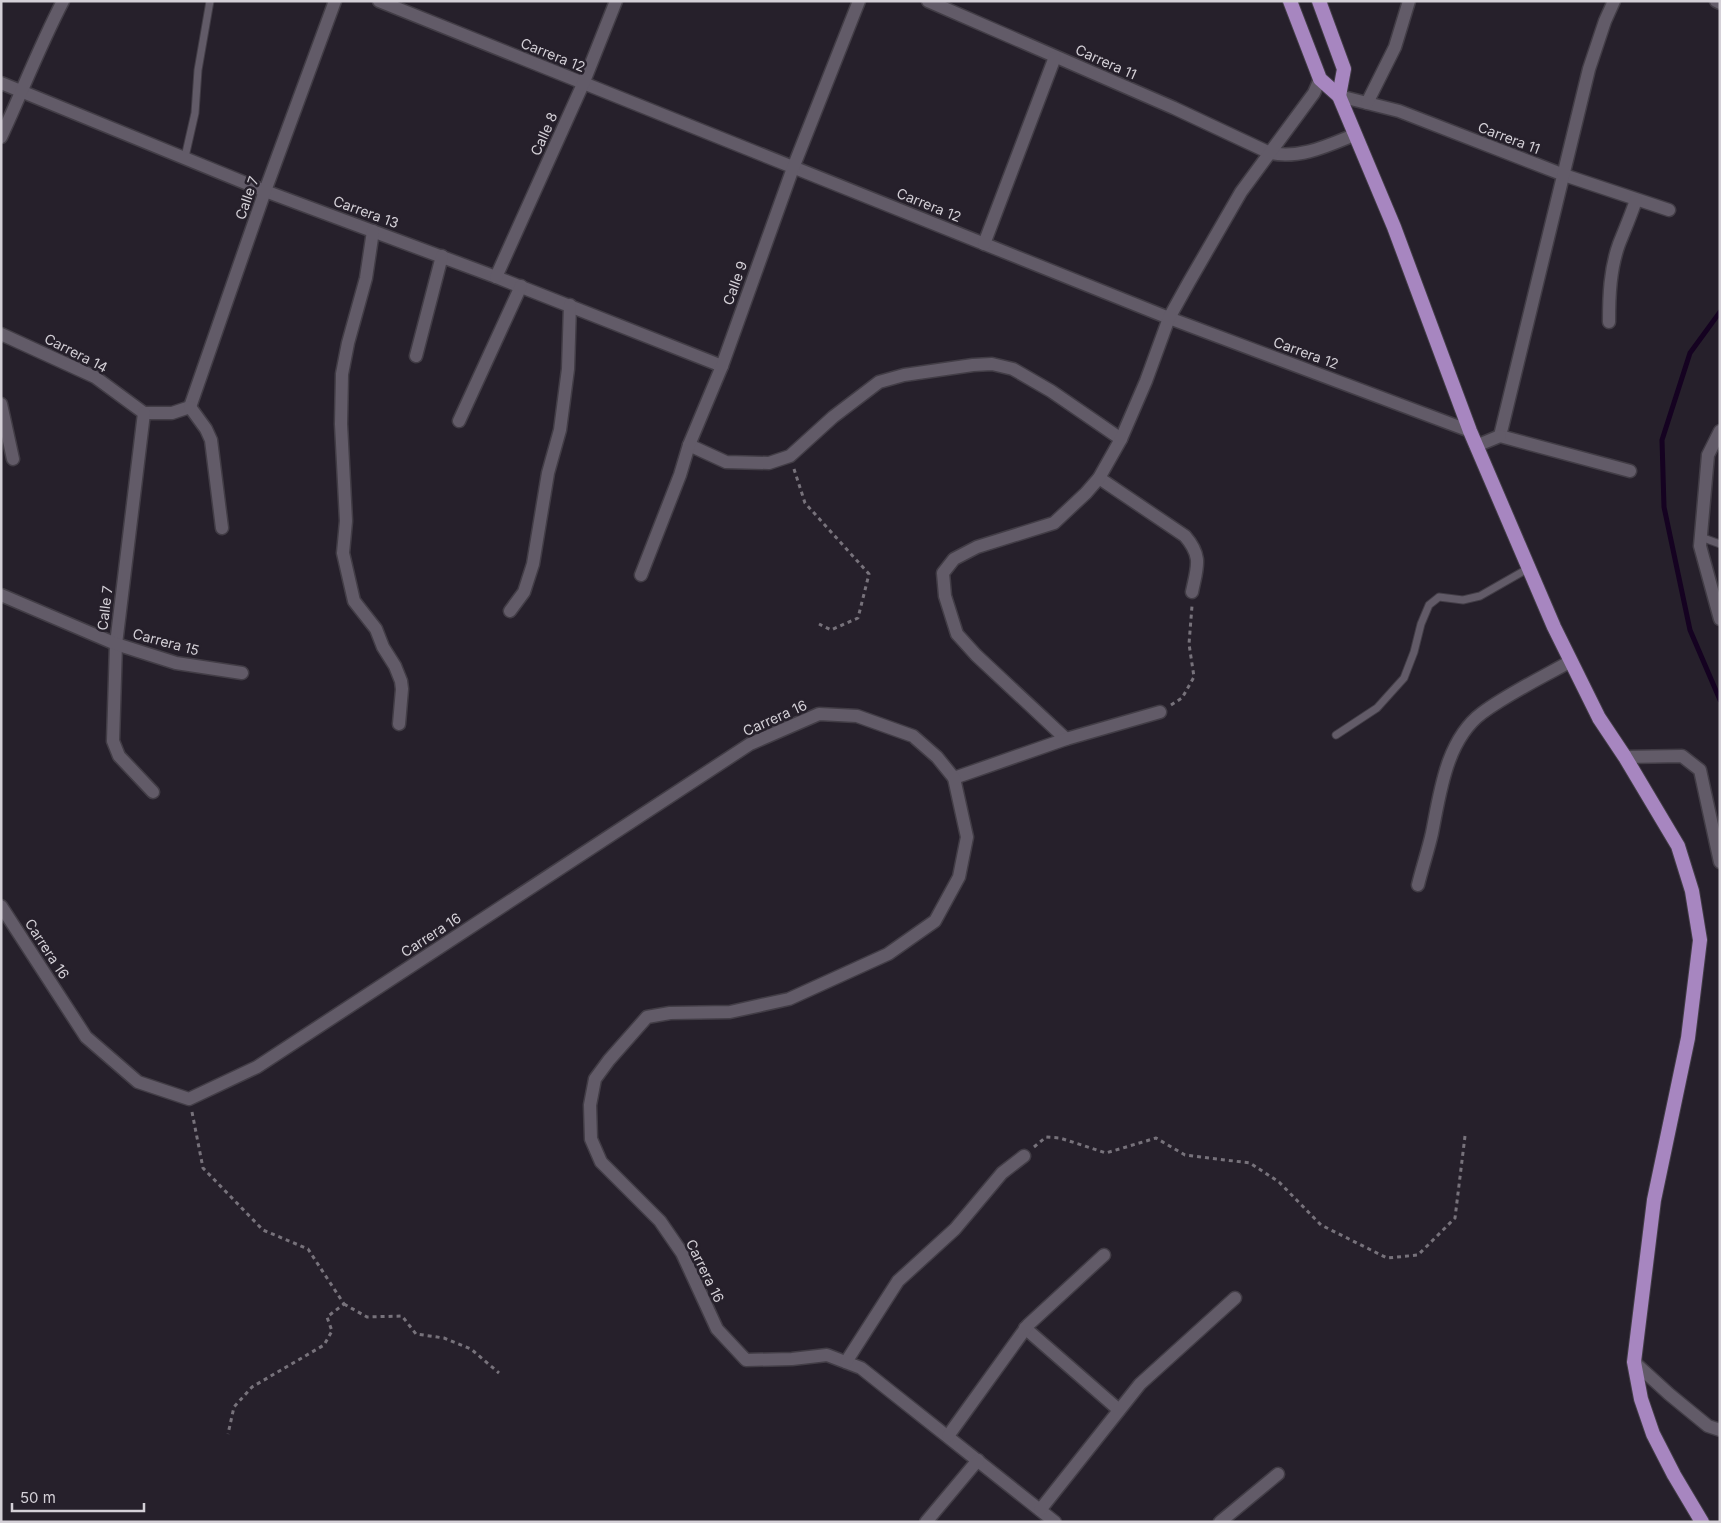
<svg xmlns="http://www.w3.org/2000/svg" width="1721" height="1523" viewBox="0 0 1721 1523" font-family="Inter,sans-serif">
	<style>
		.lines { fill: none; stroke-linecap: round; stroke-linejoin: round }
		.stream { stroke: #150221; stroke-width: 5 }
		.service-casing { stroke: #423d46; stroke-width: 9 }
		.minor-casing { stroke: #423d46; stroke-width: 15 }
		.trunk-casing { stroke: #423d46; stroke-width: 16 }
		.path { stroke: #77727b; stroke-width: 3; stroke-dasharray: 4 4; stroke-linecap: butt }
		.service { stroke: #625b68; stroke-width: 7 }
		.minor { stroke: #625b68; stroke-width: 12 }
		.trunk { stroke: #a786c0; stroke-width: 14 }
		.labels { text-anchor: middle; stroke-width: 5; stroke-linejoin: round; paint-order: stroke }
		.street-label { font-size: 14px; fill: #d4d0d7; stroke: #26202b }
	</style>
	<rect width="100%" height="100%" fill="#26202b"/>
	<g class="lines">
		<!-- stream -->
		<polyline class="stream" points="1720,312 1690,353 1662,440 1664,507 1690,630 1720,700"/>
		<defs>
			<g id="service">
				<polyline points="185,157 195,113 198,70 210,1"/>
				<polyline points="1701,537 1720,544"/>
				<polyline points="1336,735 1377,708 1404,678 1414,652 1421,624 1429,605 1439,597 1463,600 1480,596 1529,568"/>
			</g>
			<g id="minor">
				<polyline points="379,1 1169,318 1470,431"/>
				<path d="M928,1L1174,108L1270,153C1300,159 1327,146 1354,135"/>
				<polyline points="1716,1 1720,3"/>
				<polyline points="1,83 265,191 496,277 722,366"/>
				<polyline points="1339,96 1399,111 1564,175 1669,210"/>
				<polyline points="1367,103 1395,47 1409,1"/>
				<path d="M1,137C22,92 40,45 63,1"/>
				<polyline points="373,231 366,278 348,343 342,374 341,424 346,521 343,553 354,601 376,629 383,647 395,666 401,681 402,689 399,724"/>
				<polyline points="984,244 1055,57"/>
				<polyline points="496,277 583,84 616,1"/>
				<path d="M1609,322C1609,296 1610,269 1619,244C1625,229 1631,215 1636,200"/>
				<polyline points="1,334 95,377 144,413 172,413 190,407"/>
				<polyline points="416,356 442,256"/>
				<polyline points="1,404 13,459"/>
				<polyline points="190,407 265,191 335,1"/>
				<polyline points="190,407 206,429 211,440 222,528"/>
				<polyline points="144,413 116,644 113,741 119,756 153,792"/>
				<polyline points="459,421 521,286"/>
				<polyline points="1720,431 1708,455 1700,546 1720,619"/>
				<polyline points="1500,436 1589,69 1605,21 1614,1"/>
				<polyline points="1500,436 1630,471"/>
				<polyline points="689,445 726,462 769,463 790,456 833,417 879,382 904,375 973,365 992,364 1013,369 1051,391 1121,439"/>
				<polyline points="1476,446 1500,436"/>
				<path d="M1099,478L1185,536C1203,557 1197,567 1192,592"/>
				<polyline points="641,575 680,475 689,445 722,366 793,168 859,1"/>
				<polyline points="1,595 116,644 176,663 242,673"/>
				<polyline points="510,611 524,592 533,564 548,473 560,430 568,369 570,305"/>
				<polyline points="1066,739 976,655 957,634 945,596 943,573 954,559 977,547 1054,523 1086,493 1099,478 1121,439 1146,381 1169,318 1189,282 1241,192 1314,93 1320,79"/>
				<polyline points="1625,757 1682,756 1700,770 1720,862"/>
				<polyline points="954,778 1066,739 1160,712"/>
				<path d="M1418,885C1422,868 1428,851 1432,833C1440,793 1446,740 1482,713C1509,693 1541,678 1571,661"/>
				<polyline points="1,906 86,1037 138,1082 189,1099 257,1067 750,744 819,714 857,716 913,736 937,757 954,778 967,837 959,877 935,921 888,954 789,999 730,1012 670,1013 647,1017 609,1060 595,1079 590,1105 591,1139 601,1162 660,1221 682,1253 717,1329 746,1360 792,1359 827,1355 861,1368 1055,1522"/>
				<polyline points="1025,1328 1119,1410"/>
				<polyline points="846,1362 898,1281 955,1229 1002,1173 1024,1156"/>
				<polyline points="1634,1362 1669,1394 1708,1426 1720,1430"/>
				<polyline points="948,1436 1028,1325 1104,1255"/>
				<polyline points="1040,1510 1140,1384 1235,1298"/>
				<polyline points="926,1522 978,1460"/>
				<polyline points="1220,1522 1278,1474"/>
			</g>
			<g id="trunk">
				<polyline points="1290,1 1320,79 1339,96 1394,227 1470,431 1554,627 1599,718 1625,757 1678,846 1692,891 1700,940 1688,1038 1654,1200 1634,1362 1641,1399 1653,1434 1674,1475 1702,1522"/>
				<polyline points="1319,1 1344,69 1339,96"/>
			</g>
		</defs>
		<!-- service casing -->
		<use href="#service" class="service-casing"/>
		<!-- minor casing -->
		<use href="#minor" class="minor-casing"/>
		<!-- trunk casing -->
		<use href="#trunk" class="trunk-casing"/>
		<!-- path -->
		<g class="path">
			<polyline points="794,469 805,503 869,574 858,618 831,630 819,624"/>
			<polyline points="1171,705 1182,698 1194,677 1189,644 1192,606"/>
			<polyline points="192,1112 203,1168 263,1230 308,1249 344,1304 327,1317 332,1331 324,1345 252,1387 234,1407 228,1434"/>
			<polyline points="1034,1147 1046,1137 1060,1138 1106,1153 1156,1138 1185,1155 1250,1163 1279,1182 1321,1225 1387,1258 1418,1255 1455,1218 1465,1136"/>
			<polyline points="344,1304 367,1317 402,1316 416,1334 444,1338 471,1349 499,1373"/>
		</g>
		<!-- service -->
		<use href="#service" class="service"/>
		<!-- minor -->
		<use href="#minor" class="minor"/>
		<!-- trunk -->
		<use href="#trunk" class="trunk"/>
	</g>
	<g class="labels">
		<!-- street labels -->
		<g class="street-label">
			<text transform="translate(553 55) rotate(22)" y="5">Carrera 12</text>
			<text transform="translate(1106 62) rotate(24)" y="5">Carrera 11</text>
			<text transform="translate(544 134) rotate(-66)" y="5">Calle 8</text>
			<text transform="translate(1509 138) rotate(21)" y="5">Carrera 11</text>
			<text transform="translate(247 198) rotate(-71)" y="5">Calle 7</text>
			<text transform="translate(929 205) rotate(22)" y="5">Carrera 12</text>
			<text transform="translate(366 212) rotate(20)" y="5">Carrera 13</text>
			<text transform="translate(735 283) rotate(-70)" y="5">Calle 9</text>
			<text transform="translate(76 353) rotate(27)" y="5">Carrera 14</text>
			<text transform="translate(1306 353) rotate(20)" y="5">Carrera 12</text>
			<text transform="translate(105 608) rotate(-83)" y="5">Calle 7</text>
			<text transform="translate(166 642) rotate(15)" y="5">Carrera 15</text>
			<text transform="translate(775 718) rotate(-24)" y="5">Carrera 16</text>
			<text transform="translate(431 935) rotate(-33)" y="5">Carrera 16</text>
			<text transform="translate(47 949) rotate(57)" y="5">Carrera 16</text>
			<text transform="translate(705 1271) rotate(64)" y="5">Carrera 16</text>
		</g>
	</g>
	<!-- border -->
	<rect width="1721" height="1523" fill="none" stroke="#d4d0d7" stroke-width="5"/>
	<!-- scale -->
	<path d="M12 1503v8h132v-8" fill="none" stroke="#d4d0d7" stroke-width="2.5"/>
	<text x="20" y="1503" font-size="15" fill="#d4d0d7" stroke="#26202b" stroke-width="4" paint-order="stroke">50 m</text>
</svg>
